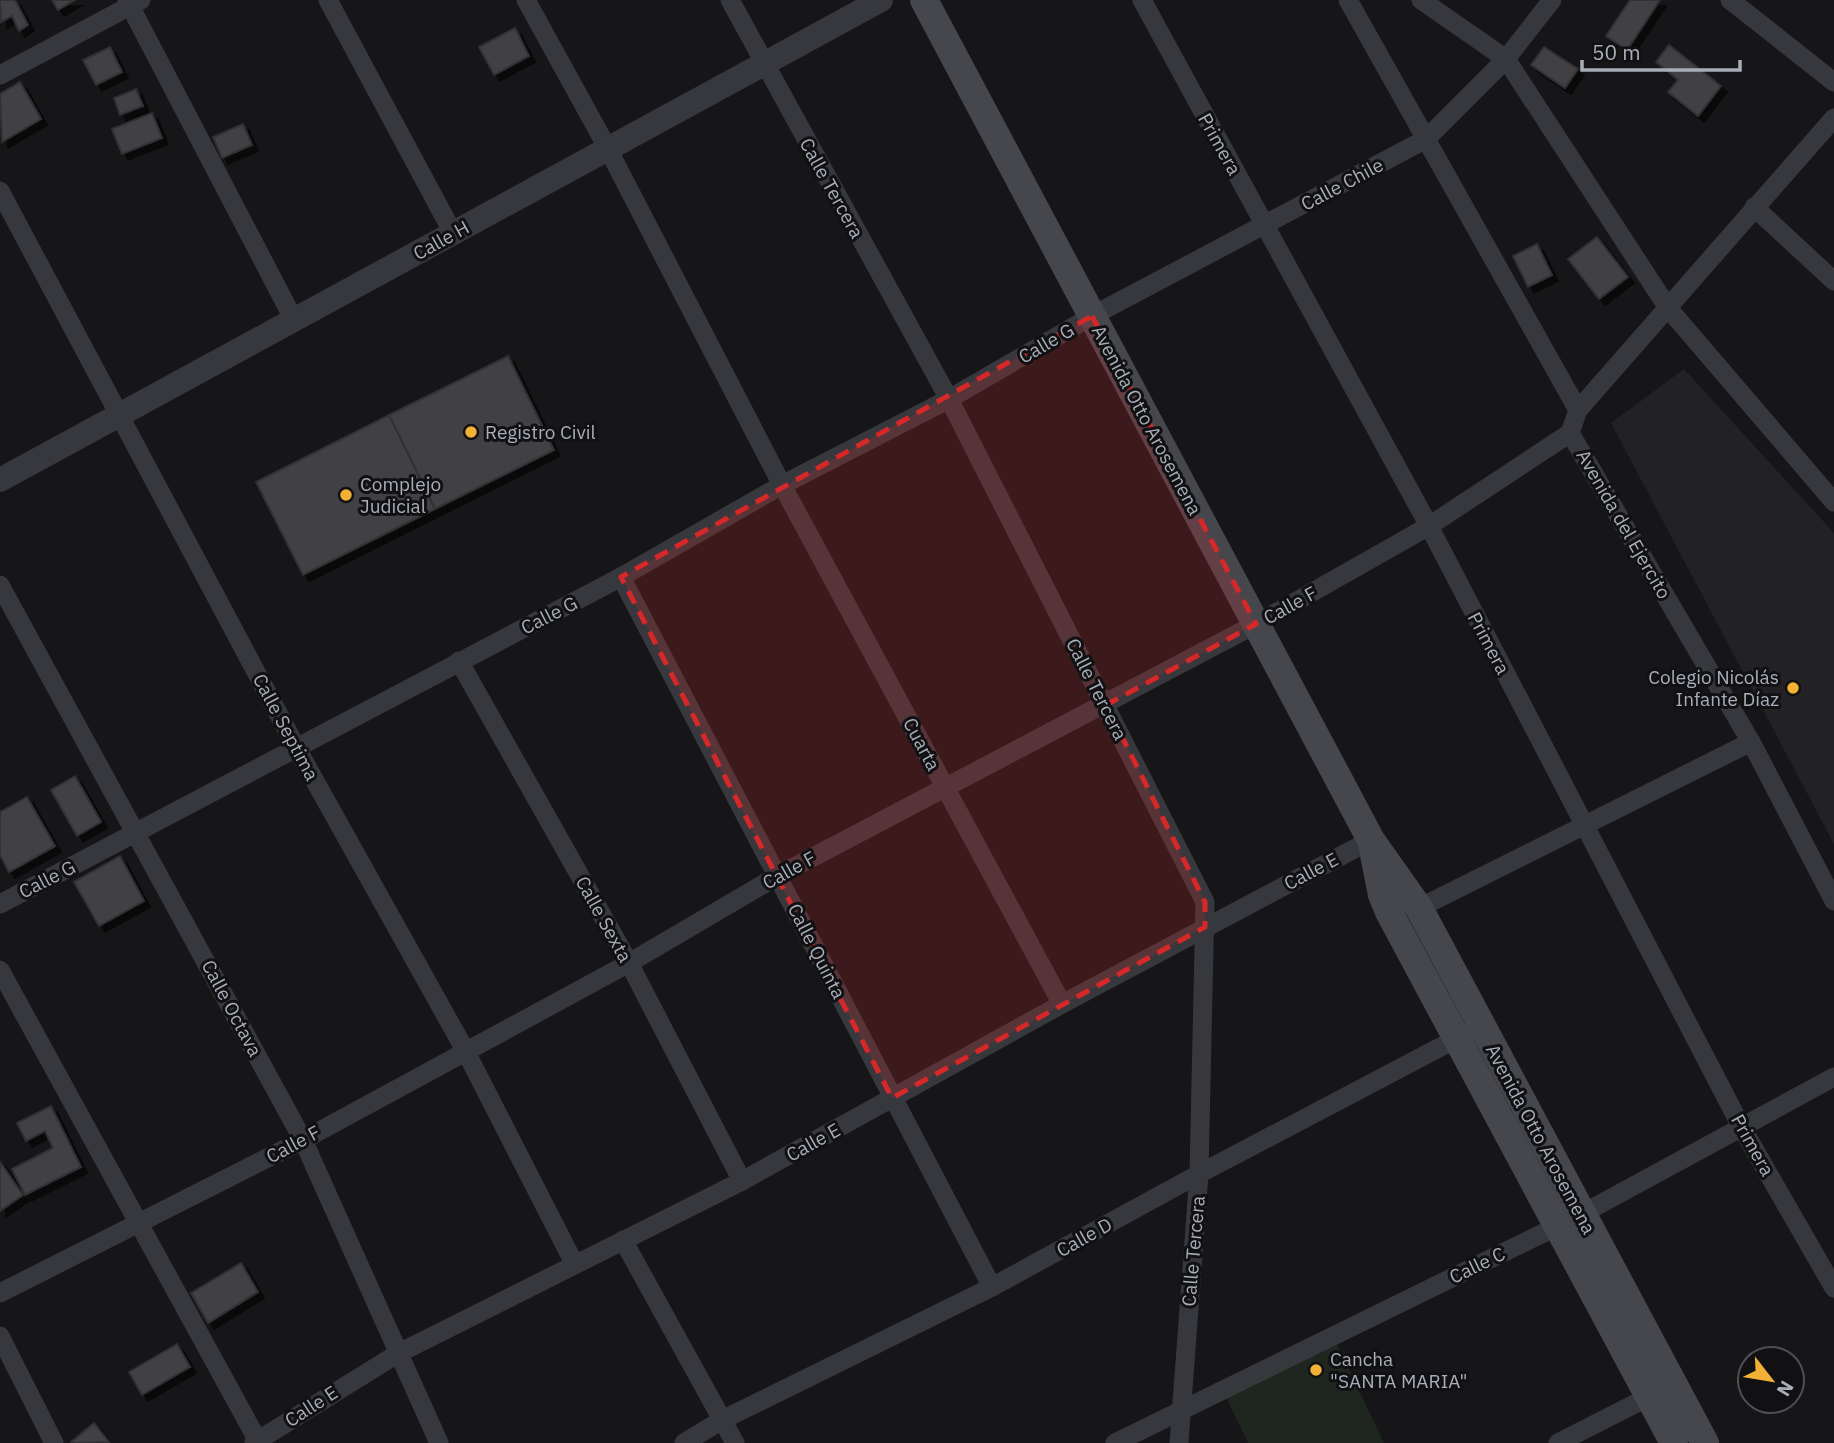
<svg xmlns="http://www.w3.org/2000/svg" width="1834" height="1443" viewBox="0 0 1834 1443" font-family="'IBM Plex Sans',sans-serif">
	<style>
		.built { fill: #222225 }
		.green { fill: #1e261f }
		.building { fill: #404145; stroke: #303034; stroke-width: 2; filter: url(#shadow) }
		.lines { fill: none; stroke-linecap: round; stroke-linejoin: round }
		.minor { stroke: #37383d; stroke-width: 19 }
		.tertiary { stroke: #37383d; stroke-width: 24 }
		.secondary { stroke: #45474d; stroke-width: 28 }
		.marked { fill: #d62828; fill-opacity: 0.2; stroke: #d62828; stroke-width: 5; stroke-dasharray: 14 9; stroke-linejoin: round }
		.poi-dot { fill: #f2b134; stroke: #111113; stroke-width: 2.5 }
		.labels { text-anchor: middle; stroke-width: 6; stroke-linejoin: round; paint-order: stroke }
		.street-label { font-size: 19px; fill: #a8adb8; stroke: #111113 }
		.poi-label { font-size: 19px; fill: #a8adb8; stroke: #111113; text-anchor: start }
	</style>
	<defs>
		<filter id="shadow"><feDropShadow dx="6" dy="6" stdDeviation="0" flood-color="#0009"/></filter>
	</defs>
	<rect width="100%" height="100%" fill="#161618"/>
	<!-- built -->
	<polygon class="built" points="1684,369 1834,533 1834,844 1611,423"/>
	<!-- green -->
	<polygon class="green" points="1337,1344 1384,1443 1248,1443 1226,1397"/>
	<!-- building -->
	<g class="building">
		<polygon points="0,0 15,0 28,25 19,31 12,16 1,22"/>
		<polygon points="52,0 75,0 58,10"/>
		<polygon points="1630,0 1660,0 1627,50 1606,36"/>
		<polygon points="515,28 529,56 494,75 479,47"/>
		<polygon points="1669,45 1721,86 1698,116 1668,92 1678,80 1656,62"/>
		<polygon points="110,47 122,72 96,85 83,60"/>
		<polygon points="1544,47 1578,69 1565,88 1531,65"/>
		<polygon points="20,82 41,119 2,142 0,94"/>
		<polygon points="136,89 143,106 120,115 114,98"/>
		<polygon points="152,113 162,138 122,154 112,129"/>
		<polygon points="243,124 252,145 222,158 213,137"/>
		<polygon points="1597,237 1628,277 1599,299 1568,259"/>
		<polygon points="1537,244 1552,275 1528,287 1513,256"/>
		<polygon points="508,356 554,450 435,509 389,415"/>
		<polygon points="389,415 435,509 303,575 256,482"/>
		<polygon points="75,776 101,822 77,836 51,790"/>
		<polygon points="27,797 55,846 9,872 0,855 0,812"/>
		<polygon points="120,856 144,901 99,926 74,882"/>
		<polygon points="51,1106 81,1167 25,1195 12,1169 53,1148 45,1131 26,1141 17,1123"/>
		<polygon points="0,1162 23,1195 0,1211"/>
		<polygon points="241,1263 258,1292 208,1323 191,1293"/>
		<polygon points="177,1344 190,1367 142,1395 129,1372"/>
		<polygon points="94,1423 109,1442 71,1443 71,1442"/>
	</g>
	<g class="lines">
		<!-- minor -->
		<g class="minor">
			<polyline points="127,0 294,320"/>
			<polyline points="328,0 453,233"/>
			<polyline points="526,0 608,149 782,485 1062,1004"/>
			<polyline points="730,0 949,399 1205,902 1199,1174 1179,1443"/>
			<polyline points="1142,0 1429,526 1742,1128 1834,1288"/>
			<polyline points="1348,0 1578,410 1570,433 1751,742 1834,901"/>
			<polyline points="1421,0 1506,59 1668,308 1834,502"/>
			<polyline points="1730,0 1834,82"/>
			<polyline points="0,75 141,0"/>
			<polyline points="0,191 296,747 465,1050 574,1263"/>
			<polyline points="1754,207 1834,281"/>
			<polyline points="1578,410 1834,118"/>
			<polyline points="621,577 992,1287"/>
			<polyline points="0,585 303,1140 439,1443"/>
			<polyline points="459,661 629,963 742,1181"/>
			<polyline points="0,904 621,577 782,485 949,399 1092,316 1426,139 1506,59 1552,0"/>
			<polyline points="1419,908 1751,742"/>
			<polyline points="0,970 258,1441"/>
			<polyline points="623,1240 735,1443"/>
			<polyline points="0,1293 303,1140 629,963 779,875 1256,624 1429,526 1570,433"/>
			<polyline points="0,1336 54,1443"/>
			<polyline points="254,1443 397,1354 742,1181 1062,1004 1371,840"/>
			<polyline points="684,1443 722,1420 992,1287 1199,1174 1467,1033"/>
			<polyline points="1115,1443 1580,1215 1834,1077"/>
			<polyline points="1558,1443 1660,1391"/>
		</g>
		<!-- tertiary -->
		<polyline class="tertiary" points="0,480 881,0"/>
		<!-- secondary -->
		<g class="secondary">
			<polyline points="924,0 1371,840 1419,908 1705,1443"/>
			<polyline points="1373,849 1382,895 1389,912 1674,1443"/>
		</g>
	</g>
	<!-- marked area -->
	<path class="marked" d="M1092,316L1256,624L1106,705L1205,902V927L892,1098L621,577Z"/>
	<!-- markers -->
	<g class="poi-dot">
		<circle cx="471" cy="432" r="7"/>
		<circle cx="346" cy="495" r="7"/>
		<circle cx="1793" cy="688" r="7"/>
		<circle cx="1316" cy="1370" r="7"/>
	</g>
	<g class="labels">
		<!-- street labels -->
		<g class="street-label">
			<text transform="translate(1220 144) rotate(61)" y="7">Primera</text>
			<text transform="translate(1342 184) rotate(-28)" y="7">Calle Chile</text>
			<text transform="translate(832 188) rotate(61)" y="7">Calle Tercera</text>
			<text transform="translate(441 240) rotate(-29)" y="7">Calle H</text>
			<text transform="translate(1046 343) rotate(-30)" y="7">Calle G</text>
			<text transform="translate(1147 420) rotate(62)" y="7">Avenida Otto Arosemena</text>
			<text transform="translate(1624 524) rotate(60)" y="7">Avenida del Ejercito</text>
			<text transform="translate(1290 605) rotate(-29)" y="7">Calle F</text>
			<text transform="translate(549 615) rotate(-27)" y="7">Calle G</text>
			<text transform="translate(1489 643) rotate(62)" y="7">Primera</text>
			<text transform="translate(1097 689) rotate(63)" y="7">Calle Tercera</text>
			<text transform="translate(286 727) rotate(62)" y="7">Calle Septima</text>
			<text transform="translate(922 744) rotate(62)" y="7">Cuarta</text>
			<text transform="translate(789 870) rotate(-29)" y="7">Calle F</text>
			<text transform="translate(1311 871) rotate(-28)" y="7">Calle E</text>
			<text transform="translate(47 879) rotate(-27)" y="7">Calle G</text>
			<text transform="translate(604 919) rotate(61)" y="7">Calle Sexta</text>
			<text transform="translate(817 951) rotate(63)" y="7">Calle Quinta</text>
			<text transform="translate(232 1008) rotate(62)" y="7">Calle Octava</text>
			<text transform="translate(1541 1139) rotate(62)" y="7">Avenida Otto Arosemena</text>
			<text transform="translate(813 1142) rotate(-29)" y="7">Calle E</text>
			<text transform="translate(293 1144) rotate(-28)" y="7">Calle F</text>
			<text transform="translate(1753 1145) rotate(61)" y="7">Primera</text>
			<text transform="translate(1084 1237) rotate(-29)" y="7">Calle D</text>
			<text transform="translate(1193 1251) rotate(-85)" y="7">Calle Tercera</text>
			<text transform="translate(1477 1265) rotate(-26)" y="7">Calle C</text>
			<text transform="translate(311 1406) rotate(-33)" y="7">Calle E</text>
		</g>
		<!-- poi labels -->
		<g class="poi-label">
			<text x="485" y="439">Registro Civil</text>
			<text x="360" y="491">Complejo<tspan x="360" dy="22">Judicial</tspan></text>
			<text x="1779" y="684" text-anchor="end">Colegio Nicolás<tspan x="1779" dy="22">Infante Díaz</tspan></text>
			<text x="1330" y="1366">Cancha<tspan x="1330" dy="22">"SANTA MARIA"</tspan></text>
		</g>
	</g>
	<!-- north arrow -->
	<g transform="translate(1771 1380) rotate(121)"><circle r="33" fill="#111113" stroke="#4d4f55" stroke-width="2"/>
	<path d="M0-5L12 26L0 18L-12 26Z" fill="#f2b134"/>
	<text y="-10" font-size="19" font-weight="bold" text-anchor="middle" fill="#a8adb8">N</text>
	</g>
	<!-- scale -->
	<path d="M1582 60v10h158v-10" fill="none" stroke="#a8adb8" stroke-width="3.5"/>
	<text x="1592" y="60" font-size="21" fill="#a8adb8" stroke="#111113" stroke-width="5" paint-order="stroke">50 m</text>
</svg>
